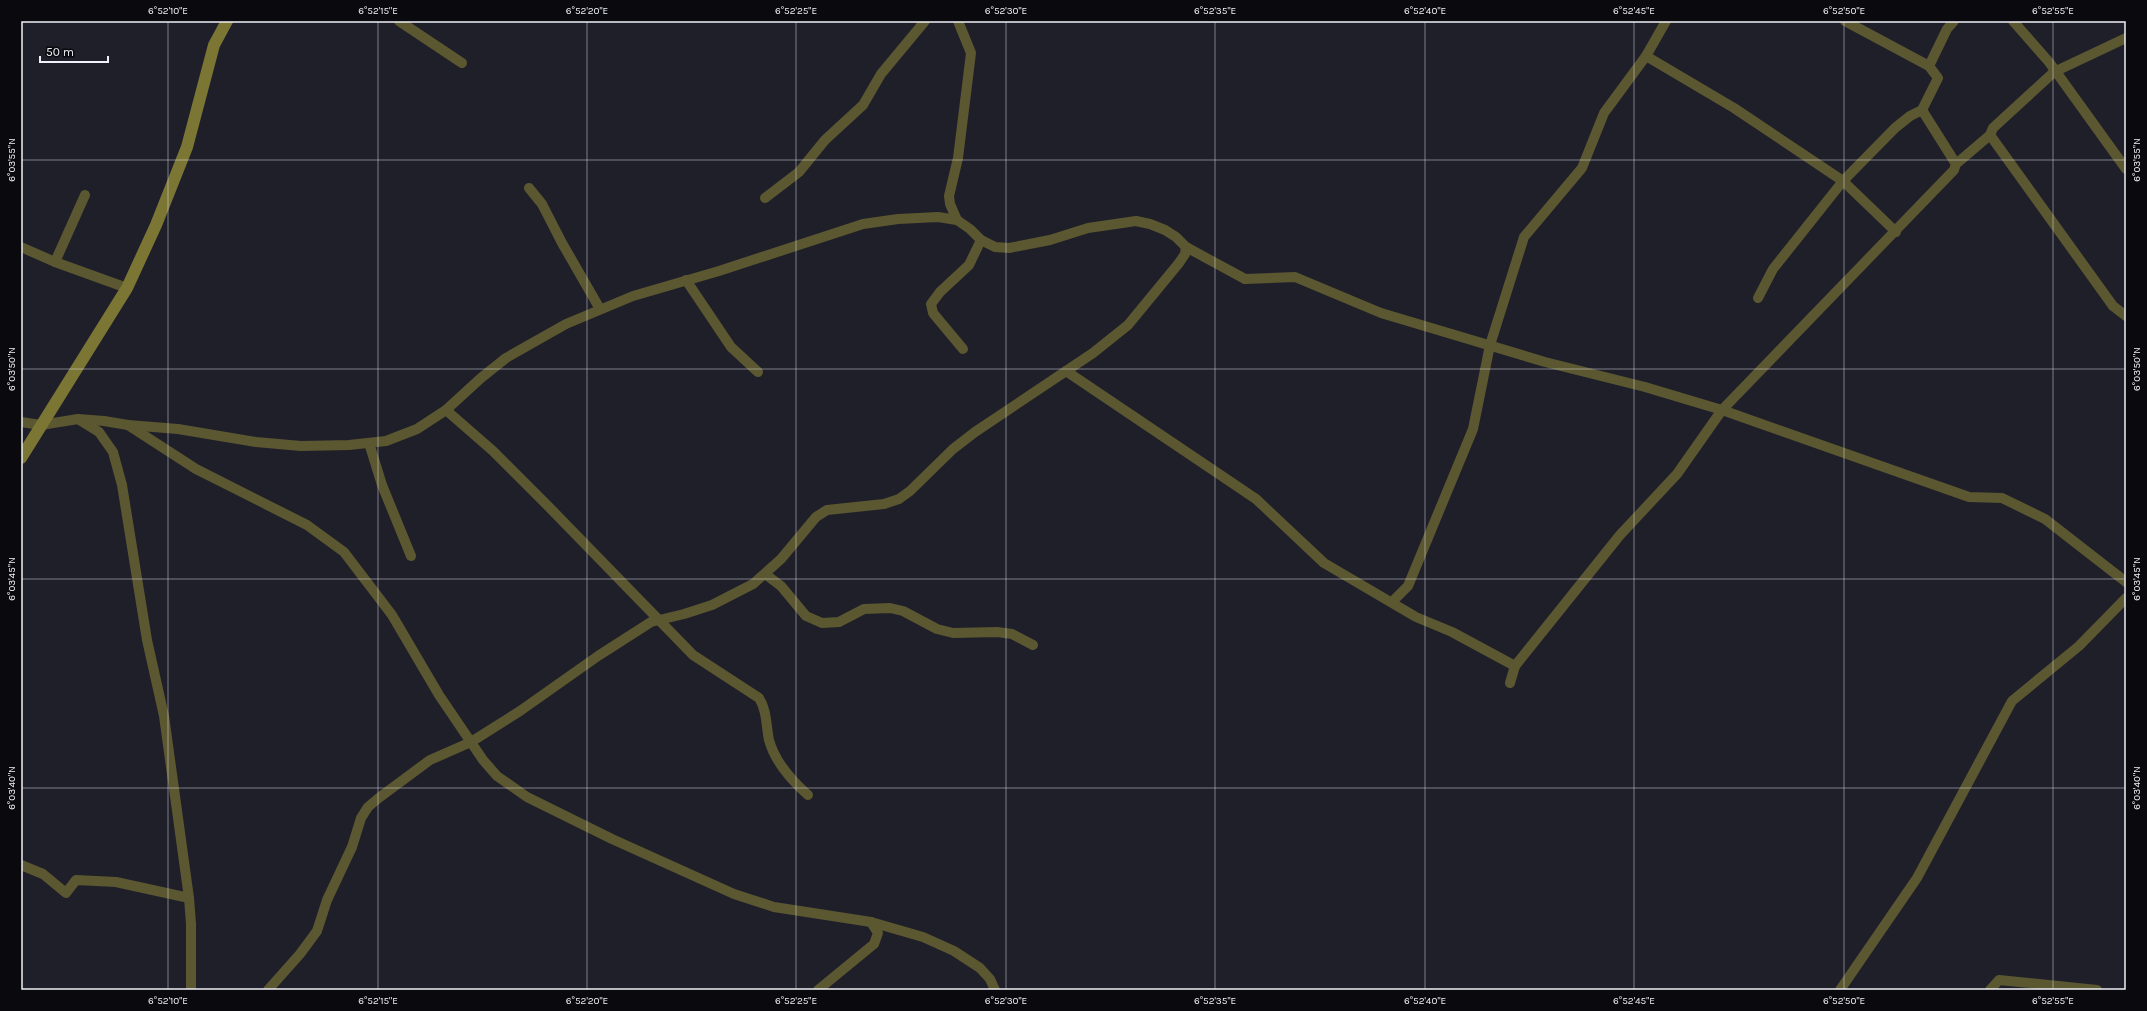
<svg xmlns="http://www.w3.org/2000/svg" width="2147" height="1011" viewBox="0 0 2147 1011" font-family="Karla,sans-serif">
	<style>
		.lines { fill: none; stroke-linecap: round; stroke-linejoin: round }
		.minor { stroke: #5b5730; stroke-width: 10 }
		.secondary { stroke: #7c7634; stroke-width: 12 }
		.ticks { fill: none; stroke: #f0f1f8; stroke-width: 1; stroke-opacity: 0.45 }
		.neatline { fill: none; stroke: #f0f1f8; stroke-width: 1.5 }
		.ticks-label { font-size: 10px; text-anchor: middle; fill: #f0f1f8 }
	</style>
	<rect width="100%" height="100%" fill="#1f1f2a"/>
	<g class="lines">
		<!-- minor -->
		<g class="minor">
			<polyline points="399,21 462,63"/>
			<polyline points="1845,21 1929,66"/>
			<polyline points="2013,21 2049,62 2126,169"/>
			<polyline points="1646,56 1734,108 1843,181 1896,232"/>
			<polyline points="1922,110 1956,164"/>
			<polyline points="1990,135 2113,306 2126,316"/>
			<polyline points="529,188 542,204 562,243 600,309"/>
			<polyline points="765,198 799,172 825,140 863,105 881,74 925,21"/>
			<polyline points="957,220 950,204 949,196 958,158 971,53 958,21"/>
			<polyline points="21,247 55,262 127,288"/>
			<polyline points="55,262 85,195"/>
			<polyline points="686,280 731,347 758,372"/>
			<polyline points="1758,298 1773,269 1843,181 1895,128 1910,116 1922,110 1938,78 1929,66 1947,29 1954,21"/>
			<polyline points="963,349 933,313 931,304 940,292 969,265 981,240"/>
			<polyline points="1066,371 1256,499 1324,563 1416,617 1452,632 1515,666"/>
			<path d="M446,410L493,451L547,505L693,655L759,698C767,710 766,726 769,740C775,762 791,780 808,795"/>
			<polyline points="78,419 104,421 128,425 196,469 307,525 344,552 392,615 439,695 483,760 497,776 527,797 612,839 734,894 774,907 871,922 923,937 954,951 980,968 990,979 995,990"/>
			<polyline points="21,422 41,425 78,419 99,432 113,452 122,485 147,640 164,716 189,898 191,924 191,990"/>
			<polyline points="128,425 178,429 256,442 301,446 349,445 386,441 417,429 446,410 481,378 506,358 566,324 633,296 719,271 863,224 898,219 938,217 957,220 970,229 981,240 995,247 1009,248 1050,240 1088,228 1136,221 1150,224 1165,230 1176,237 1186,247 1245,279 1295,277 1381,313 1545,362 1645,387 1722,410 1969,497 2002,498 2045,519 2126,582"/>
			<polyline points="369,443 382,485 411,556"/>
			<polyline points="765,574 781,586 806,616 822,623 839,622 864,609 890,608 903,611 937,629 953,633 997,632 1012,634 1033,645"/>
			<polyline points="1392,602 1408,586 1473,429 1490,345 1524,237 1582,168 1604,113 1646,56 1666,21"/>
			<polyline points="1510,683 1515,666 1620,535 1677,474 1722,410 1954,170 1956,164 1990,135 1993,128 2054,72 2126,38"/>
			<polyline points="21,865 43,874 66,893 76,880 116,882 189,898"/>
			<polyline points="268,990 300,954 317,931 327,900 352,847 361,818 368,807 380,797 430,760 471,742 520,711 598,656 651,622 684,614 712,605 753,584 781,559 816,517 827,510 884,504 899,499 910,491 953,449 975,432 1093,353 1128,325 1179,263 1185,254 1186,247"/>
			<polyline points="818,990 874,944 878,933 871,922"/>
			<polyline points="1840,990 1917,878 2012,701 2079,646 2126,598"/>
			<polyline points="1990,990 1999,980 2097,990"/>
		</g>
		<!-- secondary -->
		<polyline class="secondary" points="21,458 127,288 156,225 187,147 214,45 227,21"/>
	</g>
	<!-- ticks -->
	<path class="ticks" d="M168,21V990M378,21V990M587,21V990M796,21V990M1006,21V990M1215,21V990M1425,21V990M1634,21V990M1844,21V990M2053,21V990M21,160H2126M21,369H2126M21,579H2126M21,788H2126"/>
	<!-- border -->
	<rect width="2147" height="1011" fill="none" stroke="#09090e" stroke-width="44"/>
	<!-- scale -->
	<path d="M40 56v6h68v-6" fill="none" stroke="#f0f1f8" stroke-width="2"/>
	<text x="46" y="56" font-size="12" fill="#f0f1f8" stroke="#09090e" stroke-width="3" paint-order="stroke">50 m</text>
	<rect x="22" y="22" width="2103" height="967" class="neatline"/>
	<g class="ticks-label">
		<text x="168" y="14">6°52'10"E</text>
		<text x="378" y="14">6°52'15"E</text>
		<text x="587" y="14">6°52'20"E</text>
		<text x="796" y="14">6°52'25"E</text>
		<text x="1006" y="14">6°52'30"E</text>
		<text x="1215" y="14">6°52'35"E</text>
		<text x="1425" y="14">6°52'40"E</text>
		<text x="1634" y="14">6°52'45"E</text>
		<text x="1844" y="14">6°52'50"E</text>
		<text x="2053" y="14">6°52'55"E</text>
		<text transform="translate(11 160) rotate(-90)" y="4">6°03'55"N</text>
		<text transform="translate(2136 160) rotate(-90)" y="4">6°03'55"N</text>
		<text transform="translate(11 369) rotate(-90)" y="4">6°03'50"N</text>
		<text transform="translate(2136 369) rotate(-90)" y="4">6°03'50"N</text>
		<text transform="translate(11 579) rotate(-90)" y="4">6°03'45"N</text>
		<text transform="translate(2136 579) rotate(-90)" y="4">6°03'45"N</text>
		<text transform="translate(11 788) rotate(-90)" y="4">6°03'40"N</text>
		<text transform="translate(2136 788) rotate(-90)" y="4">6°03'40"N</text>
		<text x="168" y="1004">6°52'10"E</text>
		<text x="378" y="1004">6°52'15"E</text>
		<text x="587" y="1004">6°52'20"E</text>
		<text x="796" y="1004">6°52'25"E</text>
		<text x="1006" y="1004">6°52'30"E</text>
		<text x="1215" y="1004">6°52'35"E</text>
		<text x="1425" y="1004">6°52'40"E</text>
		<text x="1634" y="1004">6°52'45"E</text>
		<text x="1844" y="1004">6°52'50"E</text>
		<text x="2053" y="1004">6°52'55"E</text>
	</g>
</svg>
